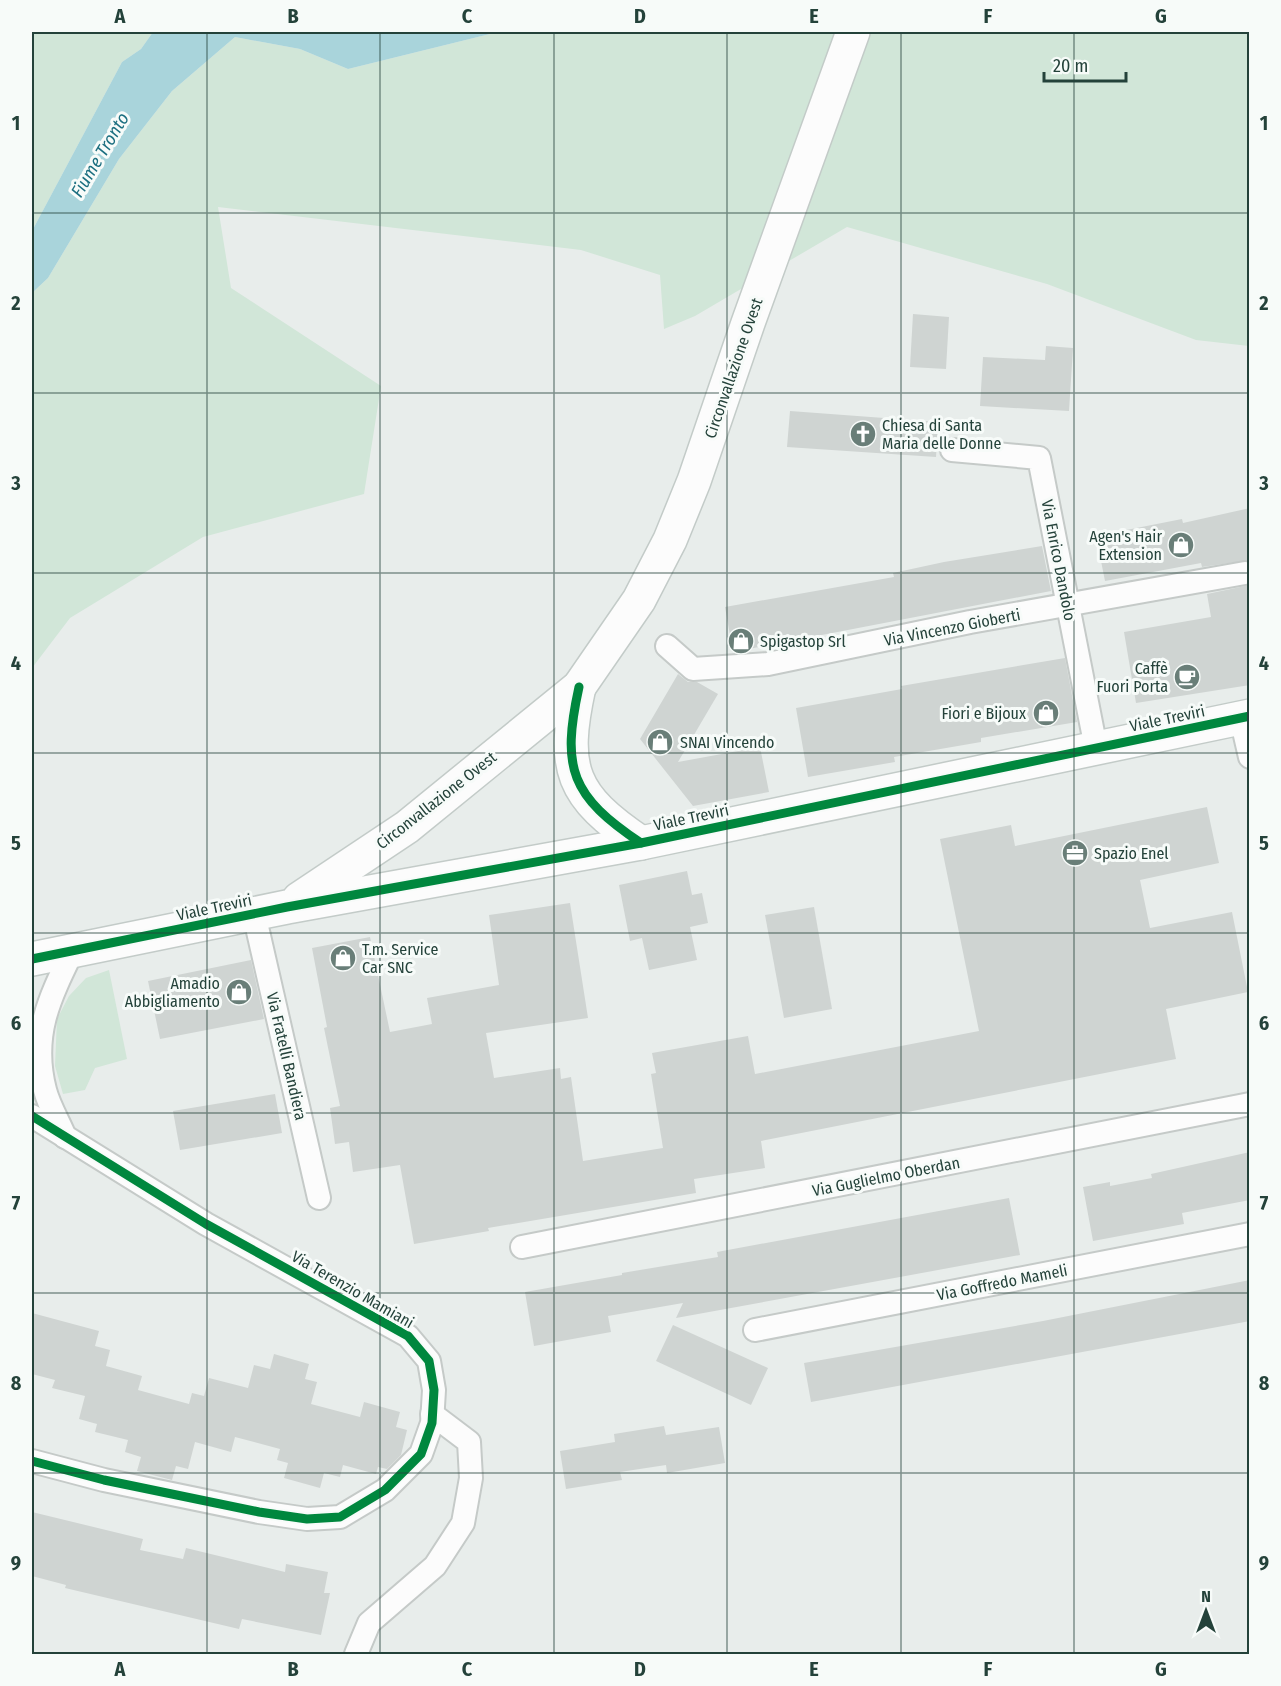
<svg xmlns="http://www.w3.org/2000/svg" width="1281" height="1686" viewBox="0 0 1281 1686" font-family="'Fira Sans Condensed',sans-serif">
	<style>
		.green { fill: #d1e6d8 }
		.water { fill: #a9d4db }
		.building { fill: #cfd4d2 }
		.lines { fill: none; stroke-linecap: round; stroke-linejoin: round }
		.street-casing { stroke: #c5cac8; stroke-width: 26 }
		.secondary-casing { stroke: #c3cbc8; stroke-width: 36 }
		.street { stroke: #fcfcfc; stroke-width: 22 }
		.secondary { stroke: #fcfcfc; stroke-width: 33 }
		.cycleway-casing { stroke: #f7fbf9; stroke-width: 13 }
		.cycleway { stroke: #00873e; stroke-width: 9 }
		.grid { fill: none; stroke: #24423a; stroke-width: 1.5; stroke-opacity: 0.55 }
		.labels { text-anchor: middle; stroke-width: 6; stroke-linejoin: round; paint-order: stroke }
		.street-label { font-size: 16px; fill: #24423a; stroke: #f7fbf9 }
		.poi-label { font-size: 16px; fill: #24423a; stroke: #f7fbf9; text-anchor: start }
		.water-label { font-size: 18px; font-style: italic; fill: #1c6f80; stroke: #f7fbf9 }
		.neatline { fill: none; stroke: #24423a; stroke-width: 2 }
		.grid-label { font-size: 20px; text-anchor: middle; font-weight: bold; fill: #24423a }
	</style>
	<rect width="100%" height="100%" fill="#e8edeb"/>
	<!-- green -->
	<g class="green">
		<polygon points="32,32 153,32 141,49 122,62 32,231"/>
		<polygon points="498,32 1249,32 1249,346 1196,340 1047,284 847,227 695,316 664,329 660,275 581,250 218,207 231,288 381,386 364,494 203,537 70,618 32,668 32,293 48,278 119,159 172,91 235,37 300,49 348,69"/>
		<polygon points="109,970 127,1059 95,1068 85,1090 63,1094 55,1066 57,1019 69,996 86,978"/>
	</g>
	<!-- water -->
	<polygon class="water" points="153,32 498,32 348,69 300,49 235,37 172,91 119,159 48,278 32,293 32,231 122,62 141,49"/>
	<!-- building -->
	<g class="building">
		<polygon points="913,314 949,317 946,369 910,367"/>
		<polygon points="1046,346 1073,348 1069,411 980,406 983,357 1045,360"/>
		<polygon points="790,411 938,422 936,457 787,447"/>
		<polygon points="1250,508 1250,560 1202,567 1201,563 1105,581 1096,536 1182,519 1183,523"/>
		<polygon points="1042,546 1051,591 733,652 725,607 894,577 893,573 944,562"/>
		<polygon points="1250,585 1250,685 1136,703 1124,632 1211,617 1207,594"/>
		<polygon points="1065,658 1077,722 981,738 981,742 894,757 895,762 808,777 796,708 902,689 901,686"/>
		<polygon points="678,674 688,682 697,682 718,694 678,762 760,747 769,792 693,806 640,739"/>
		<polygon points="1207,807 1219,863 1140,880 1150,928 1232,912 1248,992 1166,1009 1176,1059 761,1141 765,1168 694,1179 696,1193 488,1228 489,1231 414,1244 400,1165 353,1172 349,1142 335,1144 330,1108 340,1106 324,1028 327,1027 312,948 370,937 390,1032 432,1024 427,998 499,985 489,915 570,903 588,1018 486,1033 494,1078 560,1068 561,1079 571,1077 583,1161 663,1148 651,1074 656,1073 652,1053 748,1036 755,1074 979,1031 940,839 1011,825 1015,846"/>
		<polygon points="687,871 692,895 702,893 708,923 690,927 697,960 649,970 642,938 630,941 619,885"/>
		<polygon points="814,907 832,1009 784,1018 765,915"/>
		<polygon points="251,960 264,1019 160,1039 148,981"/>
		<polygon points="275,1094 282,1133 180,1150 173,1111"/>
		<polygon points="1250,1152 1250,1200 1182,1213 1184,1224 1093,1241 1083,1187 1110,1182 1110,1186 1152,1178 1151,1174"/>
		<polygon points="1009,1198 1020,1255 676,1318 683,1303 608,1316 611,1332 534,1346 525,1292 622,1275 622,1273 718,1257 717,1252"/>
		<polygon points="1250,1280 1250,1321 811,1402 804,1363 1043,1321"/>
		<polygon points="32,1313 99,1331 95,1346 110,1350 106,1366 142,1376 138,1390 189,1404 192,1393 204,1396 209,1378 248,1388 254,1365 270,1369 274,1354 309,1364 305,1379 317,1382 311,1404 360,1417 364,1402 400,1412 396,1427 407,1430 401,1455 387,1469 378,1467 376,1474 343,1465 340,1477 324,1473 320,1488 284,1478 288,1463 277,1460 280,1449 235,1437 231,1452 195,1442 188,1469 176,1466 172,1480 137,1471 141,1457 125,1452 128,1440 95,1432 97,1424 79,1419 85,1396 52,1388 55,1380 32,1374"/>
		<polygon points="673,1325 768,1368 751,1405 656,1361"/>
		<polygon points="664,1426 666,1435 719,1427 725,1463 667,1473 666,1465 620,1472 622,1480 566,1489 560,1451 615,1442 614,1434"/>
		<polygon points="32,1512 143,1539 140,1550 183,1559 186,1548 285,1572 286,1564 328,1572 324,1593 330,1593 321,1635 242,1619 239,1629 65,1588 66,1585 32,1576"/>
	</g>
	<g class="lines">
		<defs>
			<g id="street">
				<polyline points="952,450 1039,458 1096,748"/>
				<polyline points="667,646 693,669 768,664 970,622 1245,573"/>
				<polyline points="1241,718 1250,757"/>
				<polyline points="254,914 319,1198"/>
				<polyline points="32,1116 206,1224 408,1336 429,1361 434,1390 432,1423 421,1454 385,1490 340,1517 307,1519 259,1512 104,1480 32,1461"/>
				<path d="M65,1137C59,1122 49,1106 45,1090C31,1036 49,999 72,952"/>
				<polyline points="522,1247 1250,1104"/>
				<polyline points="755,1330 1250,1234"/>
				<polyline points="356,1654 369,1623 435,1566 463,1523 471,1478 469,1442 432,1414"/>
			</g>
			<g id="secondary">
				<path d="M579,687C561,769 571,796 641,843"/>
				<polyline points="299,899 407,827 579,687 639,600 670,540 694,481 748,323 853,32"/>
				<polyline points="32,959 287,907 641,843 1250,716"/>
			</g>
		</defs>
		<!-- street casing -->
		<use href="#street" class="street-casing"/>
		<!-- secondary casing -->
		<use href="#secondary" class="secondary-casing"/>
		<!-- street -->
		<use href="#street" class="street"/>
		<!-- secondary -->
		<use href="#secondary" class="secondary"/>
		<defs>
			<g id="cycleway">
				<path d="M579,687C561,769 571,796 641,843"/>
				<polyline points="32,959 287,907 641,843 1250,716"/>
				<polyline points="32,1116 206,1224 408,1336 429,1361 434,1390 432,1423 421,1454 385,1490 340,1517 307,1519 259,1512 104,1480 32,1461"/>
			</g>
		</defs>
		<!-- cycleway casing -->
		<use href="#cycleway" class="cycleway-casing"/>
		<!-- cycleway -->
		<use href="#cycleway" class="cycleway"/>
	</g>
	<!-- grid -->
	<path class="grid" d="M207,32V1654M380,32V1654M554,32V1654M727,32V1654M901,32V1654M1074,32V1654M32,213H1250M32,393H1250M32,573H1250M32,753H1250M32,933H1250M32,1113H1250M32,1293H1250M32,1473H1250"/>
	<!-- icons -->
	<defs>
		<symbol id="church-disc" viewBox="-11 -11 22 22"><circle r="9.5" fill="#697e78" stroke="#f7fbf9"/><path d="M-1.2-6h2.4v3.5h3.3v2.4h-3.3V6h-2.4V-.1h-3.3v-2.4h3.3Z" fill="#fff"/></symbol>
		<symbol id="shop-disc" viewBox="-11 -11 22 22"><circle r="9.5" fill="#697e78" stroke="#f7fbf9"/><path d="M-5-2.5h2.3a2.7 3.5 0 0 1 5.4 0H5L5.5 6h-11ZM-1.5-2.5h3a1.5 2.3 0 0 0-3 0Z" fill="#fff"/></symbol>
		<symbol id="cafe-disc" viewBox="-11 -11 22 22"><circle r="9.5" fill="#697e78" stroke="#f7fbf9"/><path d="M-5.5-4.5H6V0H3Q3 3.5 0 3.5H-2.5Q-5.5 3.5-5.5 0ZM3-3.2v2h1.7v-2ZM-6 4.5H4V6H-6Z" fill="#fff"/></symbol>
		<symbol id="office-disc" viewBox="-11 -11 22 22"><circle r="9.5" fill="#697e78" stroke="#f7fbf9"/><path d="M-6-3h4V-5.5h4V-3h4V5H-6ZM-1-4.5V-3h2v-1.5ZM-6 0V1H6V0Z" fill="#fff"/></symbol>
	</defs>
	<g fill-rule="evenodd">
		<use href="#church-disc" x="848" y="419" width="30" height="30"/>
		<use href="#shop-disc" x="1166" y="530" width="30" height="30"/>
		<use href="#shop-disc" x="726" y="626" width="30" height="30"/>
		<use href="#cafe-disc" x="1172" y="662" width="30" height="30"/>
		<use href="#shop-disc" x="1031" y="698" width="30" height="30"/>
		<use href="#shop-disc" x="645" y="727" width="30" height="30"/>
		<use href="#office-disc" x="1060" y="838" width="30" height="30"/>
		<use href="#shop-disc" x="328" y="943" width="30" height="30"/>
		<use href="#shop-disc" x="224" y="977" width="30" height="30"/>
	</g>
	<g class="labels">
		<!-- street labels -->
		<g class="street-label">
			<text transform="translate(733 368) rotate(-71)" y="6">Circonvallazione Ovest</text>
			<text transform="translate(1059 560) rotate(79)" y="6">Via Enrico Dandolo</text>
			<text transform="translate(952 627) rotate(-11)" y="6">Via Vincenzo Gioberti</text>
			<text transform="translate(1167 718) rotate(-12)" y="6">Viale Treviri</text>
			<text transform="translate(436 800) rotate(-38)" y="6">Circonvallazione Ovest</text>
			<text transform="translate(691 817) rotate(-12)" y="6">Viale Treviri</text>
			<text transform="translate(214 907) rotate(-12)" y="6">Viale Treviri</text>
			<text transform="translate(287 1056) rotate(77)" y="6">Via Fratelli Bandiera</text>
			<text transform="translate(886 1176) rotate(-11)" y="6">Via Guglielmo Oberdan</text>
			<text transform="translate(1002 1282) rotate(-11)" y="6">Via Goffredo Mameli</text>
			<text transform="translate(353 1289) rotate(30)" y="6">Via Terenzio Mamiani</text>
		</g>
		<!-- poi labels -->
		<g class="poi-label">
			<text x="882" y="431">Chiesa di Santa<tspan x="882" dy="18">Maria delle Donne</tspan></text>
			<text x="1162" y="542" text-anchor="end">Agen's Hair<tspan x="1162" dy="18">Extension</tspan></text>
			<text x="760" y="647">Spigastop Srl</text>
			<text x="1168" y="674" text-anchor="end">Caffè<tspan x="1168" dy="18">Fuori Porta</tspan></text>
			<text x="1026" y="719" text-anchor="end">Fiori e Bijoux</text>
			<text x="680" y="748">SNAI Vincendo</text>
			<text x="1094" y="859">Spazio Enel</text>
			<text x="362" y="955">T.m. Service<tspan x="362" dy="18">Car SNC</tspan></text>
			<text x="220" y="989" text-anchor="end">Amadio<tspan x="220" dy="18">Abbigliamento</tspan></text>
		</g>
		<!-- water labels -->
		<g class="water-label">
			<text transform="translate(100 155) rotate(-59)" y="6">Fiume Tronto</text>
		</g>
	</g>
	<!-- border -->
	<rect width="1281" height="1686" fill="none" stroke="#f7fbf9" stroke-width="66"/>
	<!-- north arrow -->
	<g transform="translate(1206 1611)" stroke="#f7fbf9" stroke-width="4.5" paint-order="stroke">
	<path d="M0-4.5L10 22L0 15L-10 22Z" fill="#24423a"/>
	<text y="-9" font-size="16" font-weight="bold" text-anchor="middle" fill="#24423a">N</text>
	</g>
	<!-- scale -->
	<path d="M1044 72v9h82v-9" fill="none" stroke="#24423a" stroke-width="3"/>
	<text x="1053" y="72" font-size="18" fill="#24423a" stroke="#f7fbf9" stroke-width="4.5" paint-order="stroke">20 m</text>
	<rect x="33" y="33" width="1215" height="1620" class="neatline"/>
	<g class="grid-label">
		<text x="120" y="23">A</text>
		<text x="293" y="23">B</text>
		<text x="467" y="23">C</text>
		<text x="640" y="23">D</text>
		<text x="814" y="23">E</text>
		<text x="988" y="23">F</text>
		<text x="1161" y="23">G</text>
		<text x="16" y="130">1</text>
		<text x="1264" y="130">1</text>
		<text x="16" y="310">2</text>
		<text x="1264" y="310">2</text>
		<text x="16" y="490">3</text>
		<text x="1264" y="490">3</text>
		<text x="16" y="670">4</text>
		<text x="1264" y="670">4</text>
		<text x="16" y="850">5</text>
		<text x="1264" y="850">5</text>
		<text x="16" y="1030">6</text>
		<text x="1264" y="1030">6</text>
		<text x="16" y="1210">7</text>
		<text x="1264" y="1210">7</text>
		<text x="16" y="1390">8</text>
		<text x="1264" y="1390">8</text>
		<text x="16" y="1570">9</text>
		<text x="1264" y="1570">9</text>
		<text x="120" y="1676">A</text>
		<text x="293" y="1676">B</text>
		<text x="467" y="1676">C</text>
		<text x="640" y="1676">D</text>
		<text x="814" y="1676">E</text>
		<text x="988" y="1676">F</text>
		<text x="1161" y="1676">G</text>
	</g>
</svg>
